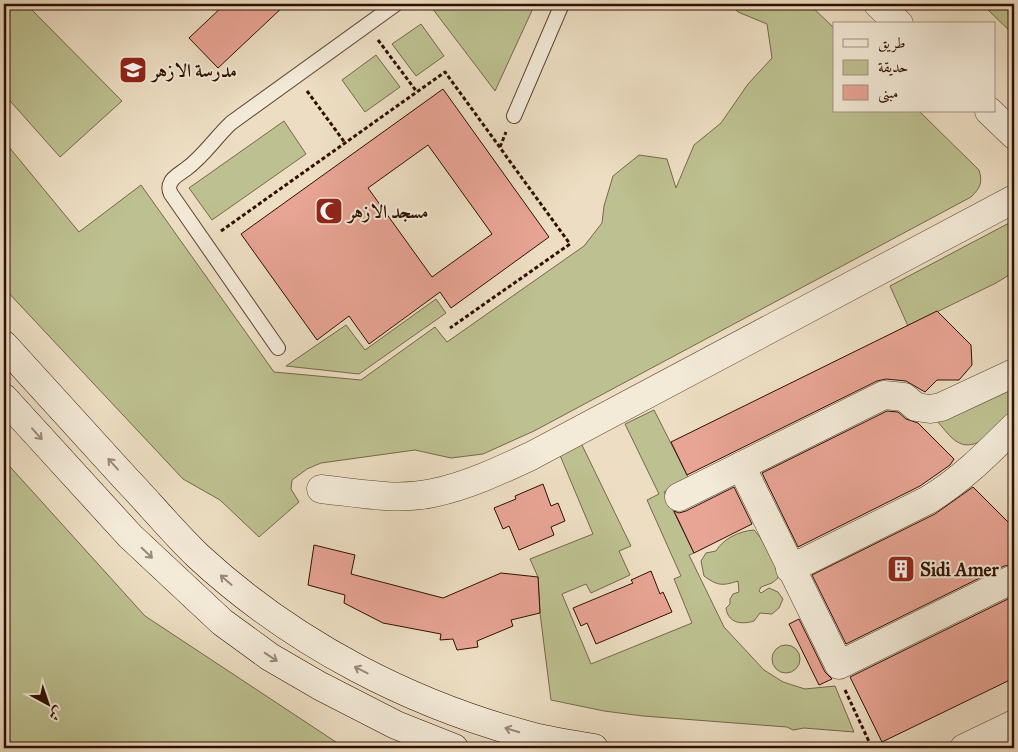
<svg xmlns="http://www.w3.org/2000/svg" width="1018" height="752" viewBox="0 0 1018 752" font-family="'IM FELL Great Primer',Amiri,serif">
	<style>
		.green { fill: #bdc090; stroke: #766848 }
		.building { fill: #e8a494; stroke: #2f0f01; fill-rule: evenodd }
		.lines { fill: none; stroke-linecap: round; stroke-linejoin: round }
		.service-casing { stroke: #5e4332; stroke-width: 16 }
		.minor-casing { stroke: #5e4332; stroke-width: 29 }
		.secondary-casing { stroke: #2f0f01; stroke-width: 29 }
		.path { stroke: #2f0f01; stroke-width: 3; stroke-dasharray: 4 2.5; stroke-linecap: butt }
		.service { stroke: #f3ead8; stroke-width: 14 }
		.minor { stroke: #f3ead8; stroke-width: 28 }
		.secondary { stroke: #f3ead8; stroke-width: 28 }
		.oneway { stroke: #9b8777 }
		.labels { text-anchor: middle; stroke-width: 4; stroke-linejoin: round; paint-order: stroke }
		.poi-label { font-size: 19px; font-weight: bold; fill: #2f0f01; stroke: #f3ead8; text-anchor: start }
	</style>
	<rect width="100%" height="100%" fill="#eddec3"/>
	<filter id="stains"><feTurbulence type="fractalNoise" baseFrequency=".004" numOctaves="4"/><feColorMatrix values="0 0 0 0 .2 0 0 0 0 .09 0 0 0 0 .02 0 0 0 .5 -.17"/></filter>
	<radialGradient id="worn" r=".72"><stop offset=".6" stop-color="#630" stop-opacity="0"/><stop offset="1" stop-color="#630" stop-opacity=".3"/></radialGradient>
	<!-- green -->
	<g class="green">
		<polygon points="4,4 26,4 122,101 60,157 4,94"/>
		<polygon points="429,4 535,4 495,91"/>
		<path d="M730,4H809L834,28V111H919L979,170C983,183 980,188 971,197L534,431L483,454L451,458L415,450L321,463L307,469L292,480L291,489L299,502L259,537L220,500L183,479L4,288V141L79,232L141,185L274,372L361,380L435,327L447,342L584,246L602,223L604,206L613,176L639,155L667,159L676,188L694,145L721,123L748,84L772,58L767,24L738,12Z"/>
		<polygon points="978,4 1014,4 1014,35 985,7"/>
		<polygon points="421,24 444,56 416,76 392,44"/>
		<polygon points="376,55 400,87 365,112 342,80"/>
		<polygon points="284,121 306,154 212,220 189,188"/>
		<polygon points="1011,222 1014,226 1014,272 996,283 908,326 890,286"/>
		<polygon points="436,299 446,313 359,374 286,366 346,325 365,350"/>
		<path d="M1014,385V410L979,442C958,452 949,434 936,420Z"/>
		<polygon points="654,410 689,479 664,492 694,553 689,555 724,627 764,670 783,682 805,689 835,686 854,732 804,728 793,730 787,727 643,716 604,711 551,700 540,613 538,577 530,559 593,534 559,453 580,441 631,546 619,551 630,575 591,593 586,584 562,594 591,664 692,623 674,579 681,576 647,500 659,494 625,424"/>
		<polygon points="4,460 145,616 345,748 4,748"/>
		<path d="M754,530L760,537L779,572L778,578L772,583L761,587L759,591L761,593L769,588L778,592L783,599L779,608L772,614L760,613L754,621C741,625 728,623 726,608L730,604V599L733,594L739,592L738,581C722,586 718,586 704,576L701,561L706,553L716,551C723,539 739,531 754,530Z"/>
		<circle cx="786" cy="659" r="14"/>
	</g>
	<!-- building -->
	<g class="building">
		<polygon points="225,4 286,4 218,68 189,38"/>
		<path d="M443,89L549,237L451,308L440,292L369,344L349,316L317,340L241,234ZM428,145L492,234L432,277L368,188Z"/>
		<polygon points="937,311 971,345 972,365 959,380 937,380 925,392 906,381 886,379 877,381 687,475 671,442"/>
		<polygon points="887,411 898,412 906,419 918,423 954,459 950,465 920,486 798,547 762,473"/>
		<polygon points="543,484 551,506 558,503 565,521 551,527 554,535 519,550 509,526 503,529 494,508 516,499 515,496"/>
		<polygon points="734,487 752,524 694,553 674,511 679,513 686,511"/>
		<polygon points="973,487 1014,528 1014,565 1004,566 846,644 812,575 935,514"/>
		<polygon points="314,545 355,555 351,574 443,598 501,573 538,577 540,613 511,620 513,626 477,641 478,647 457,650 453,639 440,640 441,634 383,623 344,603 345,595 308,585"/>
		<polygon points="651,571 660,594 663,592 672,612 596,644 587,623 581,626 573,608 633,583 631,580"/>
		<polygon points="1014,596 1014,678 882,742 850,677"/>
		<polygon points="799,619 825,672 832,679 819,685 789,624"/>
	</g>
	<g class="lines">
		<defs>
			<g id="service">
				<polyline points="514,116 562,4"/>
				<path d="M278,348L171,194C169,190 168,187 171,182C173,177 181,173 186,169C204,156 215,138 231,123L396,4"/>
			</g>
			<g id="minor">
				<polyline points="878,4 899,24"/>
				<polyline points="989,111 1014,135"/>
				<polyline points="741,466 839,665 1011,580"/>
				<path d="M321,489C357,493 397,501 433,493C467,486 499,471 531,456L1014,199"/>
				<polyline points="679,497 884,395 904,397 916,407 930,409 941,407 1014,373"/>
				<path d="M790,569L928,500C961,480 987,454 1014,427"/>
				<polyline points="964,748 1014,724"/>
			</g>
			<g id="secondary">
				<path d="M4,345C44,389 85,434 126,479C150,504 173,532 198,556C293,644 413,706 538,738C556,742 575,745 594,748"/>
				<polyline points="4,398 130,536 222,622 270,657 320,686 396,725 454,748"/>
			</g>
		</defs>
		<!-- service casing -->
		<use href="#service" class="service-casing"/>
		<!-- minor casing -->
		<use href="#minor" class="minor-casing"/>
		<!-- secondary casing -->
		<use href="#secondary" class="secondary-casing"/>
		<!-- path -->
		<g class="path">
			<polyline points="378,40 417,92"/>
			<polyline points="307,91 345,143"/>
			<polyline points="500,147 506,132"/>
			<polyline points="221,231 445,72 570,244 450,328"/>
			<polyline points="845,690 872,748"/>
		</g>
		<!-- service -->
		<use href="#service" class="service"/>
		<!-- minor -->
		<use href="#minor" class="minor"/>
		<!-- secondary -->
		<use href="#secondary" class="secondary"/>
	</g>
	<!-- one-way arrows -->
	<defs><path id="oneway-shaft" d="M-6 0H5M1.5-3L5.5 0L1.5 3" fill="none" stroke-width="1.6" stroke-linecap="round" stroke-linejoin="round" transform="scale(1.25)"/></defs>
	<g class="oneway">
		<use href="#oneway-shaft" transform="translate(37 434) rotate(48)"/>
		<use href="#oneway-shaft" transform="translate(113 464) rotate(-132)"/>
		<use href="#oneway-shaft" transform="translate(147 553) rotate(44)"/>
		<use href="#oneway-shaft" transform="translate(226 580) rotate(-139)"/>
		<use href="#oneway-shaft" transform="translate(271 657) rotate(33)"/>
		<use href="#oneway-shaft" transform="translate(361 670) rotate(-153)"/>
		<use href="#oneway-shaft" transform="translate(512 730) rotate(-163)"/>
	</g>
	<!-- icons -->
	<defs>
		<symbol id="school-square" viewBox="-11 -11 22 22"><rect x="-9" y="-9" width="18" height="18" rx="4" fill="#8f2418" stroke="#f3ead8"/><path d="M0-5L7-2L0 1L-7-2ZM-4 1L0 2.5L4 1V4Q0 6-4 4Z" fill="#fff"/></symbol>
		<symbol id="mosque-square" viewBox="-11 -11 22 22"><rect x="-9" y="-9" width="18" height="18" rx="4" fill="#8f2418" stroke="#f3ead8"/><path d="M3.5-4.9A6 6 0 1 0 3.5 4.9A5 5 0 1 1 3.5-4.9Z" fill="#fff"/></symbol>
		<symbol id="building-square" viewBox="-11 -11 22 22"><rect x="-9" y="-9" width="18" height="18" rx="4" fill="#8f2418" stroke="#f3ead8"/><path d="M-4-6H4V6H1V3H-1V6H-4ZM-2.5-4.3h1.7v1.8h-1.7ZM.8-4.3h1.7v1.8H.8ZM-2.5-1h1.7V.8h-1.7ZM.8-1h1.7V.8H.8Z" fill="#fff"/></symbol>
	</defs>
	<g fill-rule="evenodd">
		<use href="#school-square" x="117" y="54" width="32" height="32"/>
		<use href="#mosque-square" x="313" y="195" width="32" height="32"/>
		<use href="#building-square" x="885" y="553" width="32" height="32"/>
	</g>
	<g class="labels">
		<!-- poi labels -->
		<g class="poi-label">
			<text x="152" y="77">مدرسة الازهر</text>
			<text x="348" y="218">مسجد الازهر</text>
			<text x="920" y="576">Sidi Amer</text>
		</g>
	</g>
	<!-- margin -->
	<rect width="1018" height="752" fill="none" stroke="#eddec3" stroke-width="20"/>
	<rect x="5" y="5" width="1008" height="742" fill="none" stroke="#2f0f01" stroke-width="2.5"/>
	<rect x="10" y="10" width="998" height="732" fill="none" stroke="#2f0f01"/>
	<!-- legend -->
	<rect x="833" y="22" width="162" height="90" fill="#f3ead8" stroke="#a59282"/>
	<rect x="843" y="39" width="25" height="8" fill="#f3ead8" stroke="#a59282"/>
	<text x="878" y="48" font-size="15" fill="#2f0f01">طريق</text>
	<rect x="843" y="60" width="25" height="15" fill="#bdc090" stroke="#a59282"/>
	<text x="878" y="72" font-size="15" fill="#2f0f01">حديقة</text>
	<rect x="843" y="85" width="25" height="15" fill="#e8a494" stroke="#a59282"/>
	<text x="878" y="98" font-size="15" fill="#2f0f01">مبنى</text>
	<!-- north arrow -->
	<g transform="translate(48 704) rotate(140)" stroke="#f3ead8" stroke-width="4" paint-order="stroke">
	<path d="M0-4L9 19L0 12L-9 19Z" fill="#2f0f01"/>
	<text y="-8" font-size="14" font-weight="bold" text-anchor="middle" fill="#2f0f01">ش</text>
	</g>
	<rect width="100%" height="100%" filter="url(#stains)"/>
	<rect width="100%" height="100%" fill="url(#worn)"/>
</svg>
